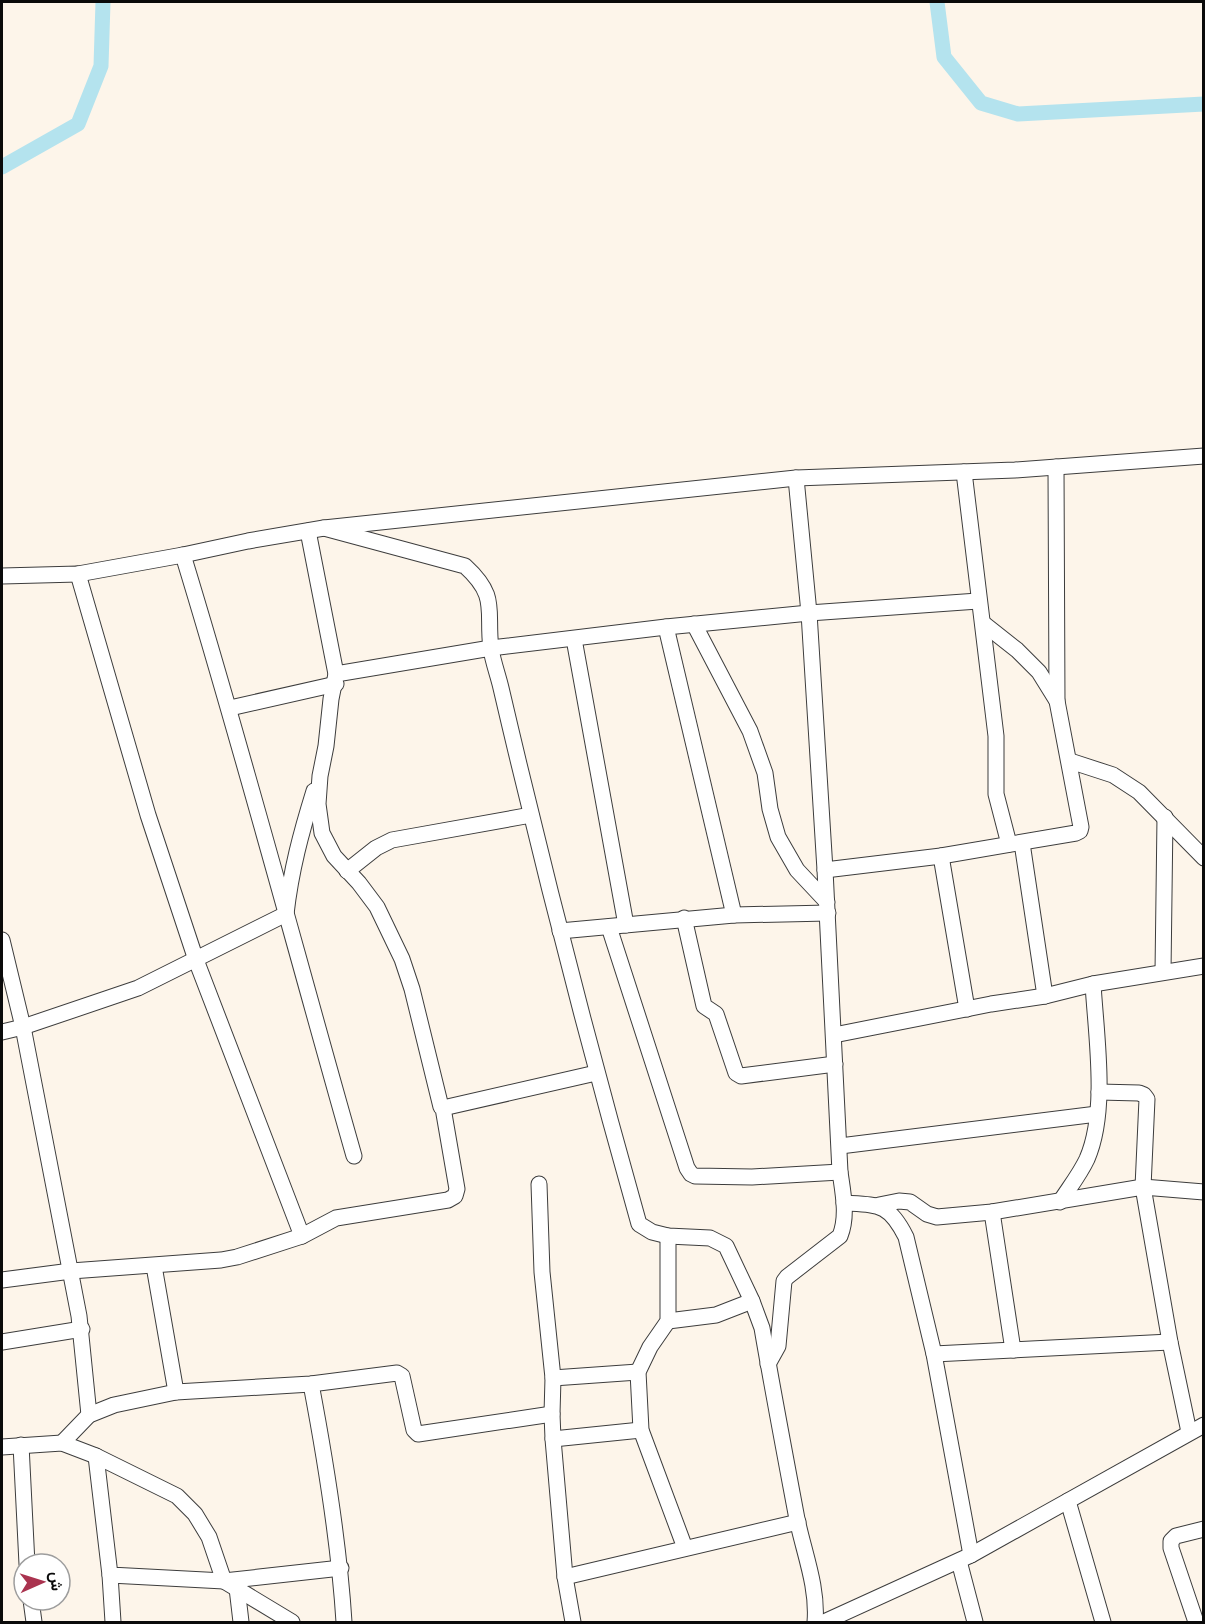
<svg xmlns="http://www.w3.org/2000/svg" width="1205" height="1624" viewBox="0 0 1205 1624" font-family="'Crimson Pro',Vazirmatn,serif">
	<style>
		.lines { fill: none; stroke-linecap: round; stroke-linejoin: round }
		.canal { stroke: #b4e3ee; stroke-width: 15 }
		.minor-casing { stroke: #3d3d3d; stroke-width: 17 }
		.minor { stroke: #fff; stroke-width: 15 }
	</style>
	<rect width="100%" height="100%" fill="#fdf5ea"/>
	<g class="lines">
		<!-- canal -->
		<g class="canal">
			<polyline points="937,2 944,57 981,103 1018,114 1204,104"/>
			<polyline points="2,167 78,124 101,66 103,2"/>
		</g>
		<defs>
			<g id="minor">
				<polyline points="964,472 996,736 996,794 1009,844"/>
				<path d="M324,528L465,566C499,597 486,610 491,649C493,662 498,675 501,688C543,868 589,1047 639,1224L652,1232L668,1236L710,1238L726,1246L752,1301L762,1328C773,1392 785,1455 797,1519C804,1553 818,1587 815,1622"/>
				<path d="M183,555C244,754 297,956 354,1156"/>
				<polyline points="78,574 148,815 196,960 302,1236"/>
				<polyline points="2,576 78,574 183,555 248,541 324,528 796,478 1015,470 1204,456"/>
				<polyline points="694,624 750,731 765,773 770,809 778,837 797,870 827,902"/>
				<polyline points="984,624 1017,650 1039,672 1057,701"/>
				<polyline points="666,627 734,915"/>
				<polyline points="574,639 626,925"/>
				<polyline points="336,674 491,648 666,627 809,613 978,601"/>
				<polyline points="230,708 336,684"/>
				<polyline points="1070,761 1113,775 1139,792 1204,858"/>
				<polyline points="1022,843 1045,996"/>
				<polyline points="941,856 967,1009"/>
				<polyline points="825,870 941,856 1076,833 1080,831 1081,827 1057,701 1056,467"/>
				<polyline points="347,871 376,848 392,840 531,815"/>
				<polyline points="684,918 704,1006 716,1014 736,1073 741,1076 835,1064"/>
				<polyline points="609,927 687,1168 691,1174 695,1176 752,1177 840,1172"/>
				<polyline points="560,931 734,915 828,913"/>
				<polyline points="2,940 23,1027 79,1316 89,1415"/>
				<polyline points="1163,972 1165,817"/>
				<path d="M2,1032L23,1027L138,988L286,914C291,870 301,833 314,791"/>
				<polyline points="834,1035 991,1004 1045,996 1093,984 1204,966"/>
				<polyline points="1099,1092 1139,1093 1144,1095 1147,1099 1143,1187 1170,1342 1189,1432"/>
				<polyline points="443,1108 596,1073"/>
				<polyline points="840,1146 1097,1114"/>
				<polyline points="539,1184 542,1272 553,1378 552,1414 553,1439 565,1577 573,1622"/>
				<path d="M1060,1202C1069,1188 1080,1174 1087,1159C1108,1111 1096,1036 1093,984"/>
				<path d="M844,1203C879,1205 889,1203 906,1237L934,1354L971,1555"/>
				<polyline points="879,1205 899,1201 910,1202 927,1214 937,1217 992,1212 1143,1187 1204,1192"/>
				<polyline points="992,1212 1013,1350"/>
				<polyline points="668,1236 668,1321 650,1347 638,1372 641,1430 685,1548"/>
				<polyline points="154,1266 176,1392"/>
				<polyline points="2,1280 71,1271 221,1260 237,1257 302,1236 336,1218 448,1200 455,1196 457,1189 443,1108 441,1107 412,989 402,959 377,907 359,883 334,856 322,833 318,804 320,776 326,746 331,699 336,674 308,531"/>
				<polyline points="668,1321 716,1315 752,1301"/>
				<polyline points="2,1342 82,1329"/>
				<polyline points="934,1354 1170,1342"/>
				<path d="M768,1364L778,1346L784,1281L787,1277L840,1236C848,1216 843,1193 840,1172L825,870L809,613L796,478"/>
				<polyline points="553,1378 638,1372"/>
				<path d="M311,1384C326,1463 339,1542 344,1622"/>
				<polyline points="553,1439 641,1430"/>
				<polyline points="62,1443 89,1415 114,1405 176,1392 311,1384 397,1373 402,1376 414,1430 418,1434 552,1414"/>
				<polyline points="21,1445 27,1564"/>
				<polyline points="2,1447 62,1443 96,1456 177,1496 195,1514 209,1537 224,1581 292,1622"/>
				<polyline points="96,1456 110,1575 224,1581 341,1568"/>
				<polyline points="1068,1501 1103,1622"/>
				<polyline points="959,1561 975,1622"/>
				<polyline points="110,1575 113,1622"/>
				<polyline points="565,1577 798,1522"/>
				<polyline points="237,1588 241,1622"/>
				<polyline points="31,1600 34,1622"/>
				<polyline points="824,1622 971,1555 1204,1425"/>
				<polyline points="1196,1622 1171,1548 1171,1541 1176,1536 1204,1529"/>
			</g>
		</defs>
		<!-- minor casing -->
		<use href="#minor" class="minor-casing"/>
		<!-- minor -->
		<use href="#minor" class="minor"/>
	</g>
	<!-- border -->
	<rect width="1205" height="1624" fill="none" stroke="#0a0a0a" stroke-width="6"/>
	<!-- north arrow -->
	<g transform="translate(42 1582) rotate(87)"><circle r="28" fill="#ffffff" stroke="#9d9d9d" stroke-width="1.5"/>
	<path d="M0-4.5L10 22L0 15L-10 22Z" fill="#aa334f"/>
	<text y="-9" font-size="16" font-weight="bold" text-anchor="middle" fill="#0a0a0a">ش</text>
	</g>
</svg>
